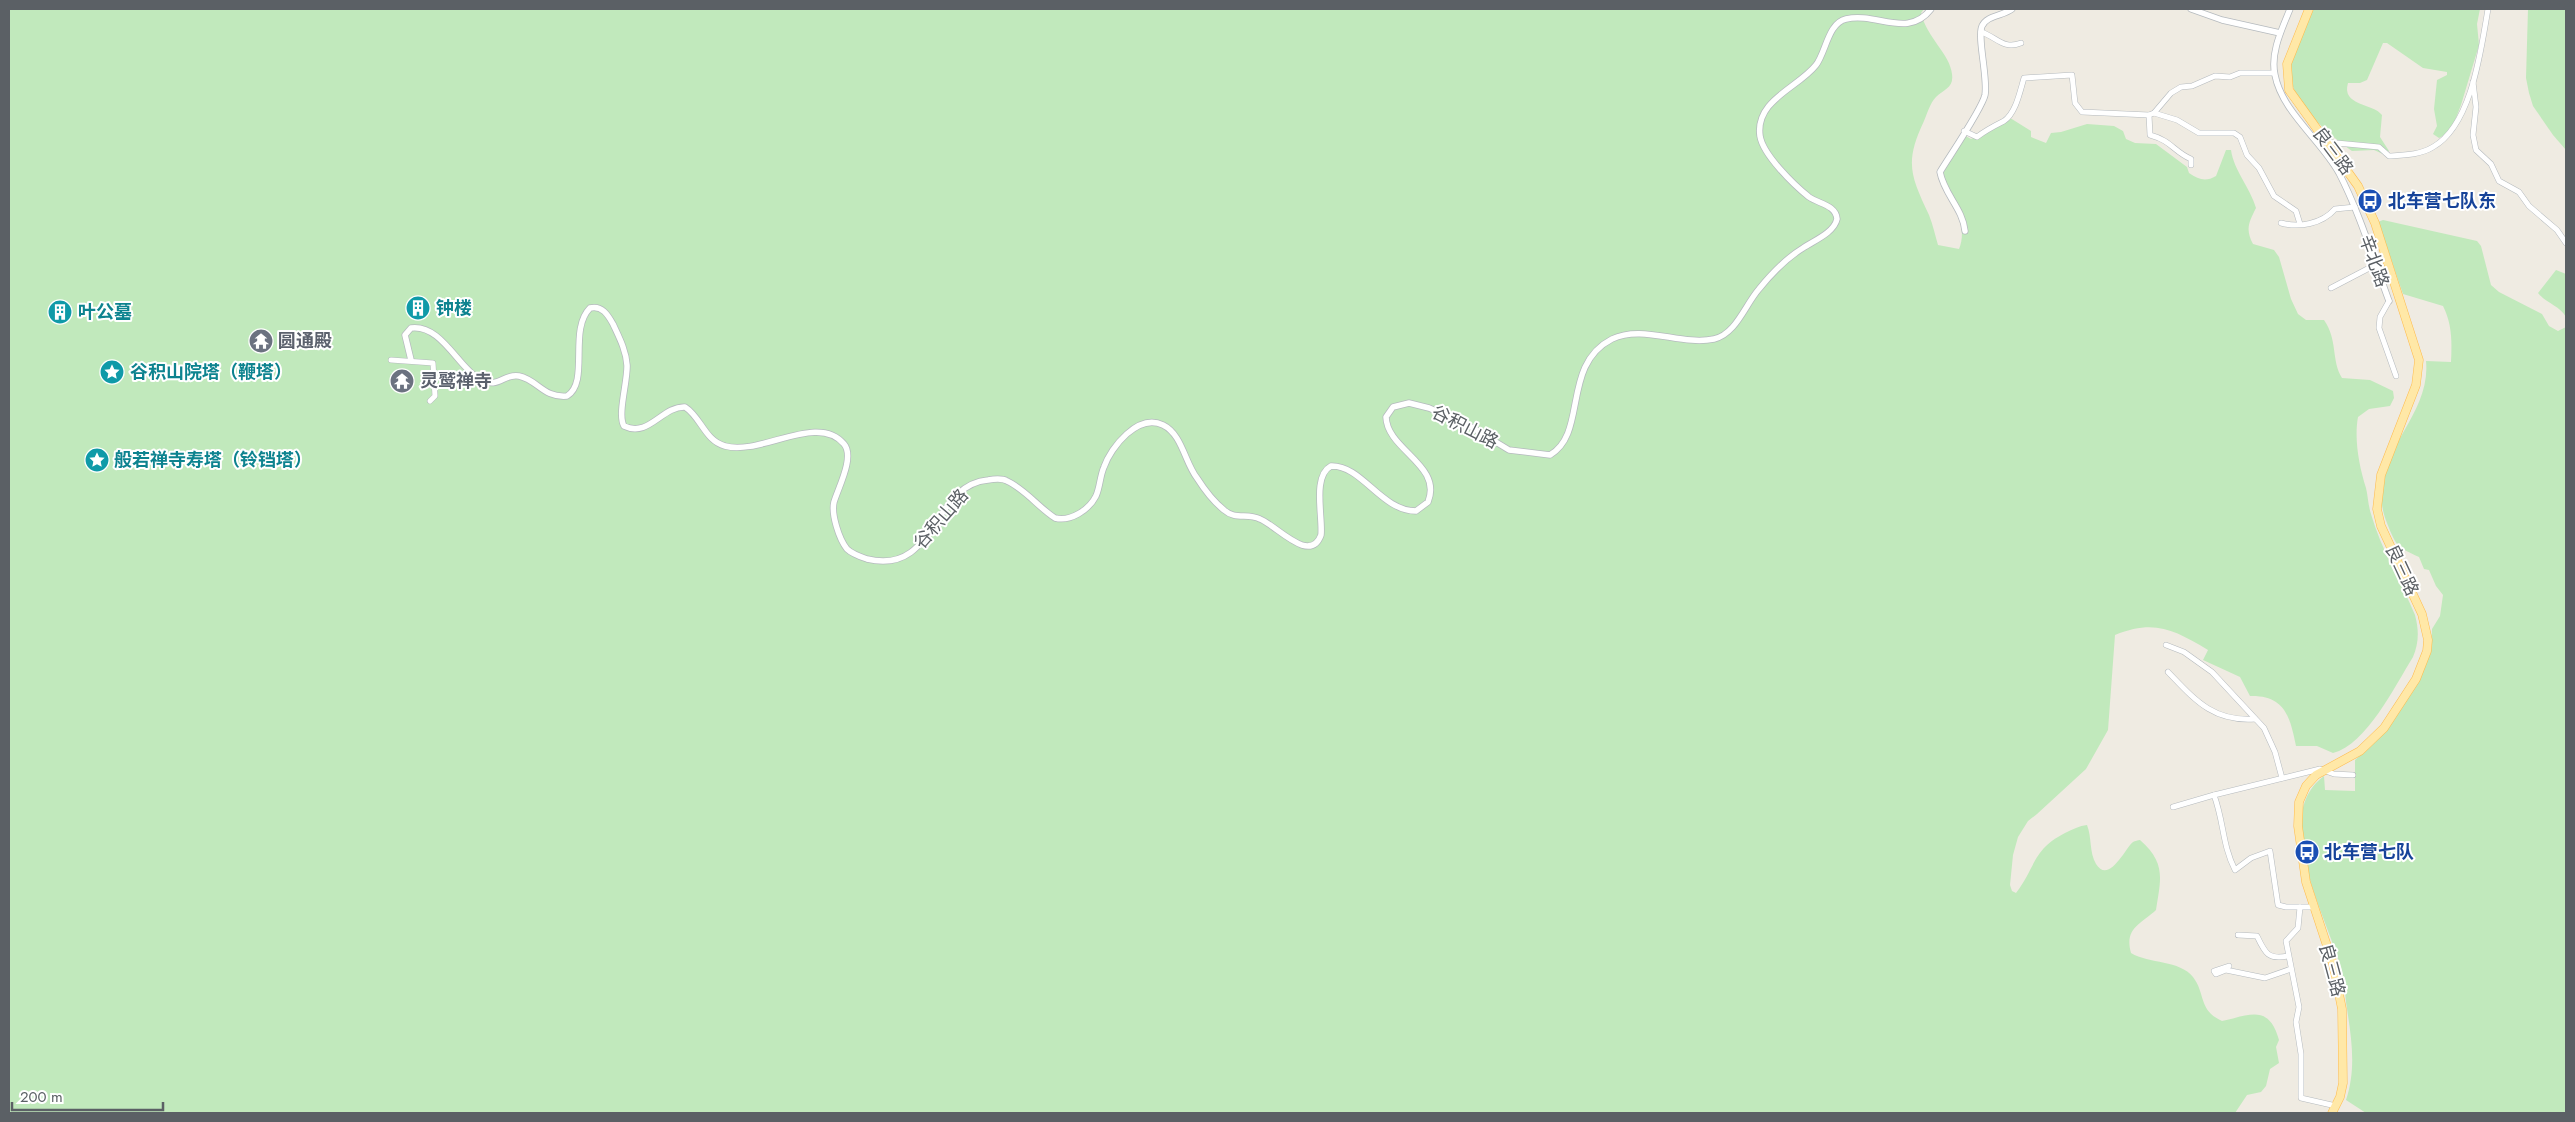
<svg xmlns="http://www.w3.org/2000/svg" width="2575" height="1122" viewBox="0 0 2575 1122" font-family="Jost,'Noto Sans SC',sans-serif">
	<style>
		.green { fill: #c1e9bc }
		.lines { fill: none; stroke-linecap: round; stroke-linejoin: round }
		.minor-casing { stroke: #b5babe; stroke-width: 6 }
		.tertiary-casing { stroke: #b5babe; stroke-width: 7 }
		.primary-casing { stroke: #ffbb4c; stroke-width: 9 }
		.minor { stroke: #fff; stroke-width: 5 }
		.tertiary { stroke: #fff; stroke-width: 5.5 }
		.primary { stroke: #ffe8a7; stroke-width: 8 }
		.labels { text-anchor: middle; stroke-width: 4; stroke-linejoin: round; paint-order: stroke }
		.street-label { font-size: 18px; fill: #5b6065; stroke: #fff }
		.transit-label { font-size: 18px; font-weight: bold; fill: #164399; stroke: #fff; text-anchor: start }
		.culture-label { font-size: 18px; font-weight: bold; fill: #0d838f; stroke: #fff; text-anchor: start }
		.worship-label { font-size: 18px; font-weight: bold; fill: #5b616d; stroke: #fff; text-anchor: start }
	</style>
	<rect width="100%" height="100%" fill="#efebe2"/>
	<!-- green -->
	<g class="green">
		<path d="M9,9H1924L1921,13C1927,38 1950,54 1952,74C1954,88 1944,89 1936,97C1930,103 1927,114 1924,121C1904,163 1911,176 1929,215C1933,225 1935,235 1938,245L1959,249C1969,225 1951,198 1942,175L1962,134L1971,139L1993,129L2007,116L2031,131V137L2046,143L2051,133L2061,132L2087,124L2114,126L2123,131L2126,139L2135,143L2156,144L2187,167L2189,173C2199,180 2206,182 2216,176L2226,150H2231C2234,171 2250,187 2256,208C2249,222 2245,229 2253,244L2274,250L2279,257L2291,299L2298,314L2306,320H2324C2338,340 2331,360 2342,378L2370,380L2393,391L2394,398L2390,406L2369,409L2358,417C2354,439 2359,466 2366,488C2368,496 2368,505 2371,514C2381,549 2401,582 2415,615C2419,630 2419,643 2413,657C2395,686 2366,745 2333,753L2317,746H2296C2290,717 2285,695 2250,696L2240,677L2203,660L2208,650C2174,630 2155,619 2115,635L2108,730L2086,769L2037,814L2028,821L2018,837L2013,855L2010,885L2012,891L2016,893C2036,867 2032,850 2065,833C2073,829 2079,826 2087,825C2092,837 2089,852 2096,864C2109,885 2126,847 2133,842C2135,841 2138,840 2140,840C2166,863 2161,878 2156,910C2141,924 2124,928 2131,953C2149,964 2180,960 2193,977C2206,994 2198,1010 2222,1021C2250,1015 2269,1004 2279,1040L2276,1047L2279,1063L2270,1069L2266,1086L2261,1092L2247,1095L2235,1113H9Z"/>
		<path d="M2312,9H2480L2477,24L2479,45L2461,105L2452,128L2446,134L2439,138L2433,134L2437,126L2434,109L2437,80L2447,75V72L2423,68L2387,43H2383L2367,80L2360,83H2348C2341,106 2373,103 2382,115L2380,137L2389,151L2383,154L2374,150L2352,151C2329,135 2290,102 2290,71C2290,51 2305,27 2312,9Z"/>
		<polygon points="2528,9 2566,9 2566,150 2553,135 2533,106 2529,93 2526,78"/>
		<path d="M2383,220L2477,241L2481,246L2491,285L2499,292L2542,314L2549,326L2558,331L2566,327V1113H2366L2346,1100C2357,1067 2351,1036 2346,1002C2345,991 2344,979 2341,968C2328,919 2269,816 2324,776L2325,790L2355,791V760L2378,739L2422,673L2431,647L2432,629L2440,616L2443,595L2436,586L2429,570L2424,569L2419,557C2397,547 2396,546 2387,523C2361,458 2432,421 2426,361L2451,362C2452,341 2452,324 2443,306L2403,294L2378,222Z"/>
		<path d="M2556,270L2566,274V317C2560,306 2546,303 2538,293Z"/>
	</g>
	<g class="lines">
		<defs>
			<g id="minor">
				<path d="M1981,32C1997,37 2003,50 2021,43"/>
				<polyline points="2473,82 2476,107 2473,135 2476,150 2491,164 2499,181 2519,192 2529,206 2557,230 2566,243"/>
				<polyline points="2154,113 2177,120 2199,133 2234,133 2240,137 2247,155 2259,168 2274,196 2296,211 2300,224"/>
				<path d="M1964,131L1977,137C1986,130 1994,126 2004,121C2016,113 2020,91 2024,78L2072,75L2075,103L2082,112L2149,115"/>
				<path d="M2326,142L2379,147L2389,156C2404,155 2420,155 2433,147C2472,125 2481,49 2488,9"/>
				<path d="M2191,165V159C2173,151 2172,141 2150,135L2149,115L2154,113L2171,93L2181,87L2192,86L2215,76L2230,77L2240,73H2274"/>
				<path d="M2281,223C2299,228 2322,224 2335,209L2355,207"/>
				<polyline points="2331,288 2375,265"/>
				<polyline points="2389,301 2380,317 2379,328 2396,376"/>
				<polyline points="391,360 433,363 435,396 430,401"/>
				<polyline points="2166,645 2184,652 2212,672 2264,728 2275,752 2282,778"/>
				<path d="M2168,672C2195,700 2213,722 2255,719"/>
				<polyline points="2173,807 2214,795"/>
				<polyline points="2300,907 2298,928 2286,941 2299,1007 2296,1022 2301,1054 2301,1098 2336,1106"/>
				<path d="M2312,907H2286L2278,905L2270,851L2251,858L2235,870C2222,844 2224,822 2214,795L2320,769L2334,774L2353,775"/>
				<path d="M2238,935L2257,936C2265,953 2268,960 2288,956"/>
				<polyline points="2229,966 2214,971 2216,974 2226,970 2265,978 2291,969"/>
			</g>
			<g id="tertiary">
				<polyline points="2191,9 2222,20 2280,33"/>
				<path d="M2290,9C2282,29 2270,53 2275,75C2282,112 2321,140 2339,173C2360,214 2373,258 2389,301"/>
				<path d="M1965,231C1963,209 1944,194 1940,172C1949,157 1982,109 1985,95C1988,77 1977,38 1982,26C1987,15 2003,16 2012,9"/>
				<path d="M411,360L405,335L411,328C441,324 458,367 479,379C499,390 503,373 519,376C538,380 543,398 567,396C590,382 568,330 590,308C602,305 608,315 613,324C619,337 626,350 627,365C628,380 617,415 624,426C649,438 662,406 685,407C701,417 705,441 725,446C761,456 818,412 844,444C855,457 838,488 834,502C831,514 839,539 847,549C852,554 861,557 867,559C937,576 931,485 988,480C994,479 1002,478 1007,481C1025,489 1039,508 1055,518C1070,522 1089,510 1096,496C1100,487 1100,476 1104,467C1111,447 1138,413 1163,425C1182,434 1185,463 1197,478C1204,489 1214,502 1224,510C1235,520 1247,513 1260,519C1276,525 1310,565 1321,535C1323,517 1312,476 1331,466C1362,465 1381,511 1416,511L1428,502C1443,465 1387,450 1386,417L1393,407L1409,403L1429,408L1468,425L1509,450L1550,455C1588,433 1561,365 1612,339C1643,324 1681,346 1714,339C1736,334 1745,305 1759,289C1772,273 1785,259 1803,248C1813,241 1834,233 1837,219C1836,205 1819,204 1809,197C1794,185 1763,155 1760,136C1755,100 1798,88 1816,65C1826,52 1828,23 1846,19C1877,12 1908,39 1931,9"/>
			</g>
			<polyline id="primary" points="2309,9 2287,64 2289,90 2358,186 2375,223 2419,360 2416,385 2381,475 2377,509 2381,526 2422,614 2428,640 2427,651 2416,679 2384,728 2360,751 2316,775 2306,786 2299,802 2298,826 2306,882 2333,964 2342,1009 2343,1083 2340,1097 2332,1113"/>
		</defs>
		<!-- minor casing -->
		<use href="#minor" class="minor-casing"/>
		<!-- tertiary casing -->
		<use href="#tertiary" class="tertiary-casing"/>
		<!-- primary casing -->
		<use href="#primary" class="primary-casing"/>
		<!-- minor -->
		<use href="#minor" class="minor"/>
		<!-- tertiary -->
		<use href="#tertiary" class="tertiary"/>
		<!-- primary -->
		<use href="#primary" class="primary"/>
	</g>
	<!-- icons -->
	<defs>
		<symbol id="bus-disc" viewBox="-11 -11 22 22"><circle r="9.5" fill="#1a4fb4" stroke="#fff"/><path d="M-5-6H5V4H4V6H2V4H-2V6H-4V4H-5ZM-3.5-4V0h7V-4ZM-3.5 1.2v1.5H-2V1.2ZM2 1.2v1.5H3.5V1.2Z" fill="#fff"/></symbol>
		<symbol id="building-disc" viewBox="-11 -11 22 22"><circle r="9.5" fill="#0f9aa8" stroke="#fff"/><path d="M-4-6H4V6H1V3H-1V6H-4ZM-2.5-4.3h1.7v1.8h-1.7ZM.8-4.3h1.7v1.8H.8ZM-2.5-1h1.7V.8h-1.7ZM.8-1h1.7V.8H.8Z" fill="#fff"/></symbol>
		<symbol id="temple-disc" viewBox="-11 -11 22 22"><circle r="9.5" fill="#6b7280" stroke="#fff"/><path d="M0-6L5-2H3V0L6.5 2.5H4V6H1.5V3h-3V6H-4V2.5H-6.5L-3 0V-2H-5Z" fill="#fff"/></symbol>
		<symbol id="sight-disc" viewBox="-11 -11 22 22"><circle r="9.5" fill="#0f9aa8" stroke="#fff"/><path d="M0-6L1.8-2.2L6-1.7L2.9 1.2L3.7 5.4L0 3.3L-3.7 5.4L-2.9 1.2L-6-1.7L-1.8-2.2Z" fill="#fff"/></symbol>
	</defs>
	<g fill-rule="evenodd">
		<use href="#bus-disc" x="2356" y="187" width="28" height="28"/>
		<use href="#building-disc" x="404" y="294" width="28" height="28"/>
		<use href="#building-disc" x="46" y="298" width="28" height="28"/>
		<use href="#temple-disc" x="247" y="327" width="28" height="28"/>
		<use href="#sight-disc" x="98" y="358" width="28" height="28"/>
		<use href="#temple-disc" x="388" y="367" width="28" height="28"/>
		<use href="#sight-disc" x="83" y="446" width="28" height="28"/>
		<use href="#bus-disc" x="2293" y="838" width="28" height="28"/>
	</g>
	<g class="labels">
		<!-- street labels -->
		<g class="street-label">
			<text transform="translate(2333 151) rotate(53)" y="6">良三路</text>
			<text transform="translate(2374 261) rotate(70)" y="6">辛北路</text>
			<text transform="translate(1465 427) rotate(27)" y="6">谷积山路</text>
			<text transform="translate(941 519) rotate(-49)" y="6">谷积山路</text>
			<text transform="translate(2402 570) rotate(65)" y="6">良三路</text>
			<text transform="translate(2332 970) rotate(75)" y="6">良三路</text>
		</g>
		<!-- transit labels -->
		<g class="transit-label">
			<text x="2388" y="207">北车营七队东</text>
			<text x="2324" y="858">北车营七队</text>
		</g>
		<!-- culture labels -->
		<g class="culture-label">
			<text x="436" y="314">钟楼</text>
			<text x="78" y="318">叶公墓</text>
			<text x="130" y="378">谷积山院塔（鞭塔）</text>
			<text x="114" y="466">般若禅寺寿塔（铃铛塔）</text>
		</g>
		<!-- worship labels -->
		<g class="worship-label">
			<text x="278" y="347">圆通殿</text>
			<text x="420" y="387">灵鹫禅寺</text>
		</g>
	</g>
	<!-- border -->
	<rect width="2575" height="1122" fill="none" stroke="#5b6065" stroke-width="20"/>
	<!-- scale -->
	<path d="M12 1102v8h151v-8" fill="none" stroke="#5b6065" stroke-width="2.5"/>
	<text x="20" y="1102" font-size="15" fill="#5b6065" stroke="#ffffff" stroke-width="4" paint-order="stroke">200 m</text>
</svg>
